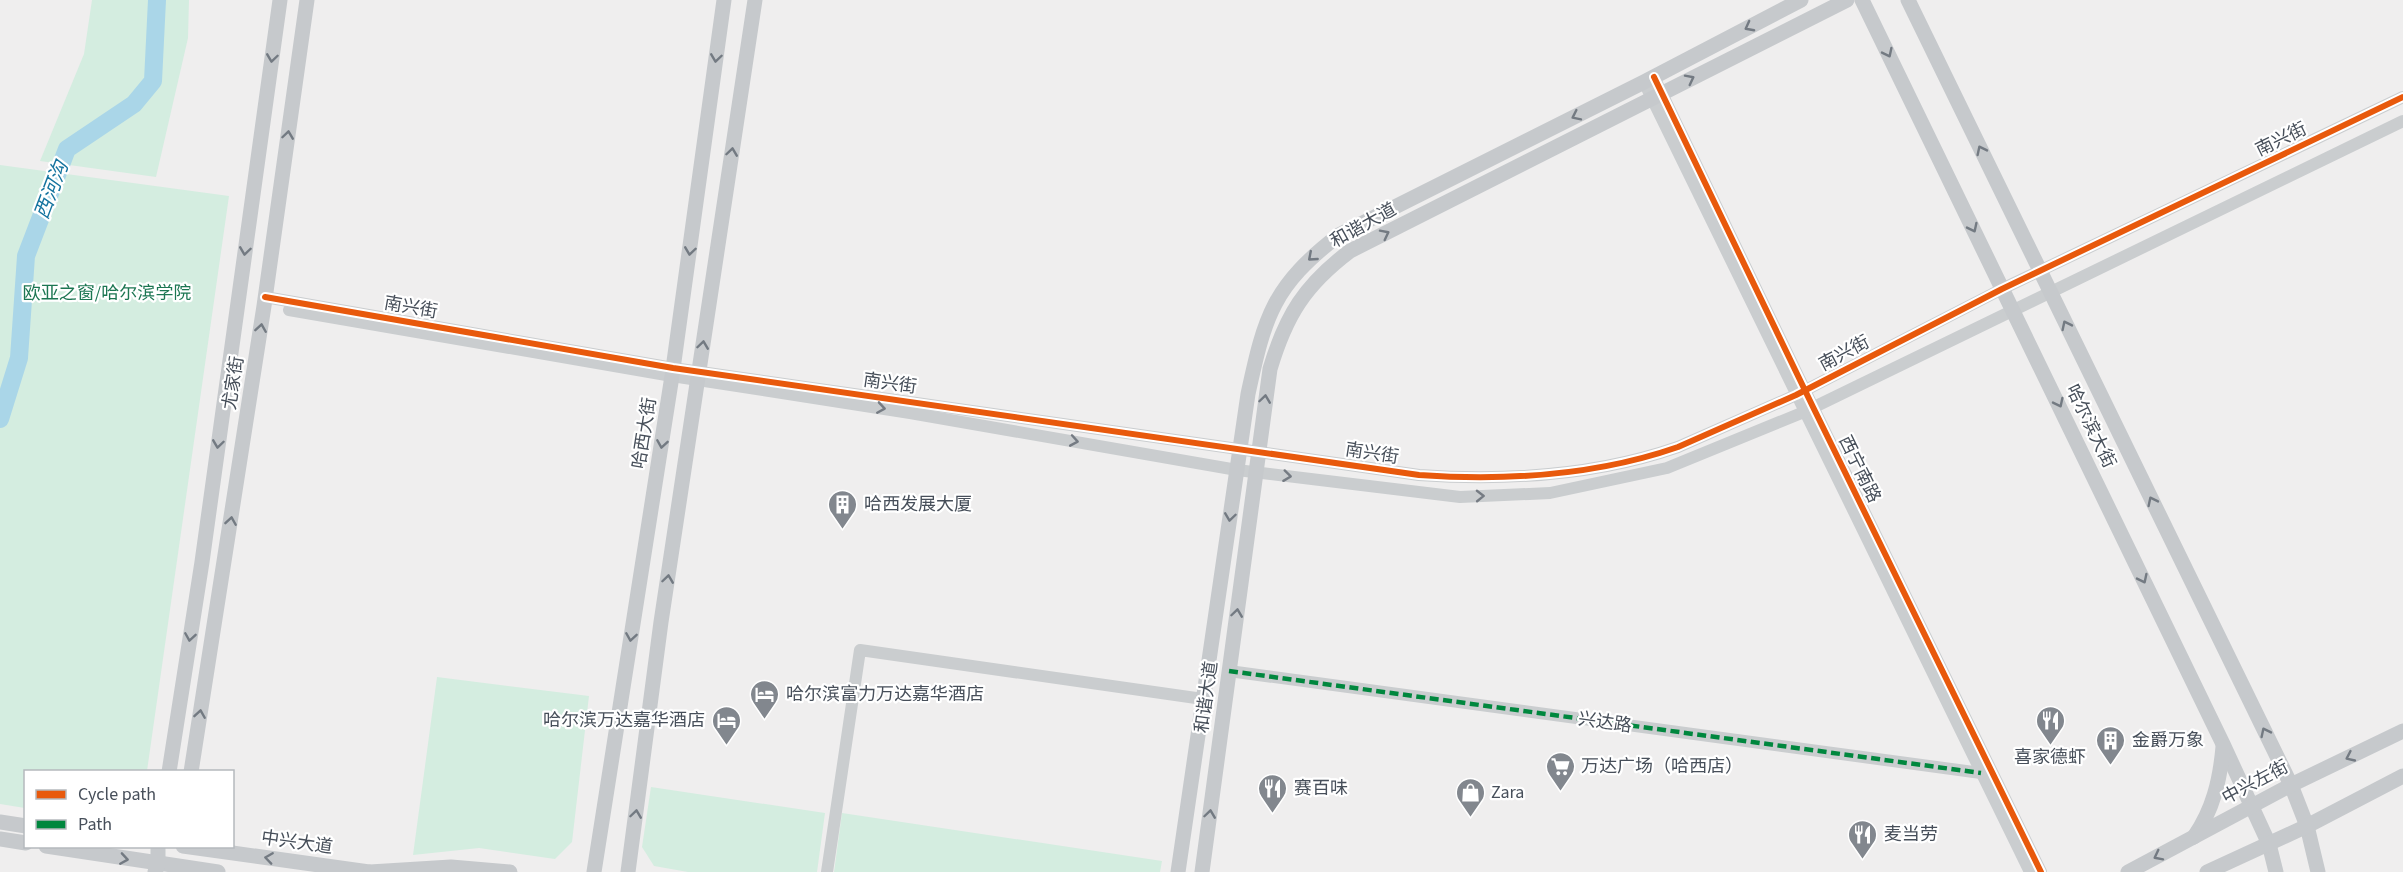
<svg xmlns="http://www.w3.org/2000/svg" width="2403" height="872" viewBox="0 0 2403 872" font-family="'Source Sans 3','Noto Sans SC',sans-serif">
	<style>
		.green { fill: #d4ede0 }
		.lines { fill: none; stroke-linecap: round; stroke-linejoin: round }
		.river { stroke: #aad6e8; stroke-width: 18 }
		.minor { stroke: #cacdcf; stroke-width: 12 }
		.major { stroke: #c6c9cc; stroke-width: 15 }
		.quiet { stroke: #00873e; stroke-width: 4.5; stroke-dasharray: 9 4.5; stroke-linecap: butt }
		.cycleway-casing { stroke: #fff; stroke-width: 10 }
		.cycleway { stroke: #e8590c; stroke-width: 6 }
		.oneway { stroke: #737a82 }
		.oneway2 { stroke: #757b83 }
		.labels { text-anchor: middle; stroke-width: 4.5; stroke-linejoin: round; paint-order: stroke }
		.street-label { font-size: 18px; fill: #474f5a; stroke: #fff }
		.park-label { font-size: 18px; fill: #1c7652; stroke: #fff }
		.poi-label { font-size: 18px; fill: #474f5a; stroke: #fff; text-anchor: start }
		.water-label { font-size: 20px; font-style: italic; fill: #15749f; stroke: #fff }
	</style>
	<rect width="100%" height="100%" fill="#efeeee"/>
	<!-- green -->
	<g class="green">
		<polygon points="92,0 189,0 188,38 156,177 40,161 84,54"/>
		<polygon points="0,165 229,196 147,771 26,772 25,808 0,804"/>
		<polygon points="437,677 589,696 572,842 555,859 479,848 413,855"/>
		<polygon points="651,787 825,813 817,872 688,872 654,866 642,847"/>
		<polygon points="842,813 1162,861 1160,872 834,872"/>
	</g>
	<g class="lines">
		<!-- river -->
		<polyline class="river" points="0,419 19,358 26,256 67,149 134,104 153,81 157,0"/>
		<!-- minor -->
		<g class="minor">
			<polyline points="1654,77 1813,407 2041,872"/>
			<polyline points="1644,82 2030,872"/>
			<path d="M265,297L673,368L1419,475C1506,481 1595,476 1678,447L1796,395L2002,289L2403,97"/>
			<polyline points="289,310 672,376 910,413 1237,470 1460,497 1550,493 1667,468 1804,412 2403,121"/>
			<polyline points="1229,671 1981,773"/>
			<polyline points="827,872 860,650 1203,699"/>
		</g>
		<!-- major -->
		<g class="major">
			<polyline points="1862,0 2223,744 2269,844 2276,872"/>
			<polyline points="1908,0 2291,785 2307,826 2318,872"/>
			<polyline points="169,772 202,562 280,0"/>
			<polyline points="191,772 264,306 307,0"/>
			<polyline points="0,822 26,826"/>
			<path d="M2194,837C2213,810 2220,780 2223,747"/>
			<polyline points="0,839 26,843"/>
			<polyline points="46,846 218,872"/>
			<polyline points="183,846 369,872"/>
			<polyline points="155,872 158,865 158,846"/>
			<polyline points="370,872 451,867 510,872"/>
			<polyline points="594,872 672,376 724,0"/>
			<polyline points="628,872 661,622 755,0"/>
			<path d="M1178,872L1248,394C1265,315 1273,286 1339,235L1644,82L1801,0"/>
			<path d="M1202,872L1270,369C1286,315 1305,285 1350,251L1847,0"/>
			<polyline points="2128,872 2291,785 2403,731"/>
			<polyline points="2207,872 2307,826 2403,776"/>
		</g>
		<!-- quiet -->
		<polyline class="quiet" points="1229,671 1981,773"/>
		<defs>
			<g id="cycleway">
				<polyline points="1654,77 1813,407 2041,872"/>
				<path d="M265,297L673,368L1419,475C1506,481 1595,476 1678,447L1796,395L2002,289L2403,97"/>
			</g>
		</defs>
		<!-- cycleway casing -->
		<use href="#cycleway" class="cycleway-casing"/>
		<!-- cycleway -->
		<use href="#cycleway" class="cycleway"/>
	</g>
	<!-- one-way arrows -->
	<defs><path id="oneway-chevron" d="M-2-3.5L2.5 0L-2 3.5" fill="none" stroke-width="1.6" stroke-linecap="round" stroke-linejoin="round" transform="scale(1.5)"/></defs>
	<g class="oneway">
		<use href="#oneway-chevron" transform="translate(1749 27) rotate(152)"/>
		<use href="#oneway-chevron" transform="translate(1888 53) rotate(64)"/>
		<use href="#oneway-chevron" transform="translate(272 58) rotate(98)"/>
		<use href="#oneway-chevron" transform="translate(716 58) rotate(98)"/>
		<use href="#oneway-chevron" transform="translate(1690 79) rotate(-27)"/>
		<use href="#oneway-chevron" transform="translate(1576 116) rotate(154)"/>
		<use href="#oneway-chevron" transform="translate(288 135) rotate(-82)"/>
		<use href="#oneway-chevron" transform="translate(1981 150) rotate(-116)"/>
		<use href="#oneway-chevron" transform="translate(732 152) rotate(-82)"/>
		<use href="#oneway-chevron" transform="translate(1973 228) rotate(64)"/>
		<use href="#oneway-chevron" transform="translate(1385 234) rotate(-27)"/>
		<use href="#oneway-chevron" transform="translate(245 251) rotate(98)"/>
		<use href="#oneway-chevron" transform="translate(690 251) rotate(98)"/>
		<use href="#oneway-chevron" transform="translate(1312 257) rotate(139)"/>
		<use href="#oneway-chevron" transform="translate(2066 325) rotate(-116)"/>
		<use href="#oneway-chevron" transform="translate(261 328) rotate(-81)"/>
		<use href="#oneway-chevron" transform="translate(703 345) rotate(-82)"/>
		<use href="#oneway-chevron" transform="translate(1265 399) rotate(-82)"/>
		<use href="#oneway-chevron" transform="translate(2059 403) rotate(64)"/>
		<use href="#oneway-chevron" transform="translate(218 444) rotate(98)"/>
		<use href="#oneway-chevron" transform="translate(662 444) rotate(99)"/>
		<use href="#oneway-chevron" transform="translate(2152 501) rotate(-116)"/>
		<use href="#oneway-chevron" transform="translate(1230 517) rotate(98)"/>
		<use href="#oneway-chevron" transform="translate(231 521) rotate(-81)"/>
		<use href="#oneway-chevron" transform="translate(668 579) rotate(-82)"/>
		<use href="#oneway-chevron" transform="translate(2143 579) rotate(64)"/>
		<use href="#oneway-chevron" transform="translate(1237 613) rotate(-82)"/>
		<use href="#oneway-chevron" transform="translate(190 637) rotate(99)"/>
		<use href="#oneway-chevron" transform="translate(631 637) rotate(99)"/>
		<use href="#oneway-chevron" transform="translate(200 714) rotate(-81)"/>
		<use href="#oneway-chevron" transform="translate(2265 732) rotate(-116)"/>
		<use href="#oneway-chevron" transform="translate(2350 757) rotate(155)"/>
		<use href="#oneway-chevron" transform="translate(636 814) rotate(-82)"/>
		<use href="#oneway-chevron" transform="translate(1210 814) rotate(-82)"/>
		<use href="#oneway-chevron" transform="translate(2158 856) rotate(153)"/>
		<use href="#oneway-chevron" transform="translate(269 858) rotate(-172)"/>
		<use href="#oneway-chevron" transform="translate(124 859) rotate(9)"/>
	</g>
	<g class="oneway2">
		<use href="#oneway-chevron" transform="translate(881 408) rotate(9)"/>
		<use href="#oneway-chevron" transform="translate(1074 441) rotate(10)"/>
		<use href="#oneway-chevron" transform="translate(1287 476) rotate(7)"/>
		<use href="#oneway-chevron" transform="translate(1480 496) rotate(-1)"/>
	</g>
	<!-- icons -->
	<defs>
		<symbol id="building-pin" viewBox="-11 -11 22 30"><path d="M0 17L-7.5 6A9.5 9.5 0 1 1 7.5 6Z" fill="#82878e" stroke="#fff"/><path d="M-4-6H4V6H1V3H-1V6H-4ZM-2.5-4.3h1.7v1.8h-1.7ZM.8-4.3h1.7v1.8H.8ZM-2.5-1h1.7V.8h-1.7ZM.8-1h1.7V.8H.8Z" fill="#fff"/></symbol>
		<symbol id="hotel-pin" viewBox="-11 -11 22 30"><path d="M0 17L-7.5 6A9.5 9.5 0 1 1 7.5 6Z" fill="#82878e" stroke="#fff"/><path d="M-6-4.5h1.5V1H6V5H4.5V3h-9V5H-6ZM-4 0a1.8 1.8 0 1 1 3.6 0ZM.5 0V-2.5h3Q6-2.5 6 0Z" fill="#fff"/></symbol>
		<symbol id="restaurant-pin" viewBox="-11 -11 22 30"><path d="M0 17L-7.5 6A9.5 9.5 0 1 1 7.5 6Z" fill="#82878e" stroke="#fff"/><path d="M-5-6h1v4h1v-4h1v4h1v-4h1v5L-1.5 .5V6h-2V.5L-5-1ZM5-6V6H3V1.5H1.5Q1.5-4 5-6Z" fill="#fff"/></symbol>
		<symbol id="supermarket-pin" viewBox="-11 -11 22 30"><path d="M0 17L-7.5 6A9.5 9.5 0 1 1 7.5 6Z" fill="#82878e" stroke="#fff"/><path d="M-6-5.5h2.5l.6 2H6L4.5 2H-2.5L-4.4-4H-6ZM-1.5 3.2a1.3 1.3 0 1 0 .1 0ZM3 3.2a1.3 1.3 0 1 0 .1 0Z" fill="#fff"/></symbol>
		<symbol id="shop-pin" viewBox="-11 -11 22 30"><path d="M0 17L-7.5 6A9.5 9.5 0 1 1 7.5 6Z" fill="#82878e" stroke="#fff"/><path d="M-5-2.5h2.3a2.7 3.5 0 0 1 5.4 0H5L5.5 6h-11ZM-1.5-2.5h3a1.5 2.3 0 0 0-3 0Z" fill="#fff"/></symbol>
	</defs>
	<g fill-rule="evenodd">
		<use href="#building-pin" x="826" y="488" width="33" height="45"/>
		<use href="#hotel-pin" x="748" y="678" width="33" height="45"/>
		<use href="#hotel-pin" x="710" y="704" width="33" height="45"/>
		<use href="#restaurant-pin" x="2034" y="704" width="33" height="45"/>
		<use href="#building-pin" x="2094" y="724" width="33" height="45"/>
		<use href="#supermarket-pin" x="1544" y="750" width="33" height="45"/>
		<use href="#restaurant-pin" x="1256" y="772" width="33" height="45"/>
		<use href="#shop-pin" x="1454" y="776" width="33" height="45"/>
		<use href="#restaurant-pin" x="1846" y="818" width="33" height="45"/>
	</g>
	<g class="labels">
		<!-- street labels -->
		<g class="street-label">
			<text transform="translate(2281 139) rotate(-26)" y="6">南兴街</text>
			<text transform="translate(1363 225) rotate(-29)" y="6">和谐大道</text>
			<text transform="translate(411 307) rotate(10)" y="6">南兴街</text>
			<text transform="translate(1844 353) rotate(-28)" y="6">南兴街</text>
			<text transform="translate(233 383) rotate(-81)" y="6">尤家街</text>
			<text transform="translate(890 383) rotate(8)" y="6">南兴街</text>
			<text transform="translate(2091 426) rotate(64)" y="6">哈尔滨大街</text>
			<text transform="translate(644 433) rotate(-81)" y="6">哈西大街</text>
			<text transform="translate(1372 453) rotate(9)" y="6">南兴街</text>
			<text transform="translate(1860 469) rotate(64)" y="6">西宁南路</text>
			<text transform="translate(1206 697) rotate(-82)" y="6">和谐大道</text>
			<text transform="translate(1605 722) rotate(8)" y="6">兴达路</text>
			<text transform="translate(2255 782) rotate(-28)" y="6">中兴左街</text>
			<text transform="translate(297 842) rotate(8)" y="6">中兴大道</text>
		</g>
		<!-- park labels -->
		<g class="park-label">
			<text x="107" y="299">欧亚之窗/哈尔滨学院</text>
		</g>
		<!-- poi labels -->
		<g class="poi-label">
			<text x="864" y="510">哈西发展大厦</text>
			<text x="786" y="700">哈尔滨富力万达嘉华酒店</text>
			<text x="705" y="726" text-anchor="end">哈尔滨万达嘉华酒店</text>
			<text x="2132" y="746">金爵万象</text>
			<text x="2050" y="763" text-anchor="middle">喜家德虾</text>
			<text x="1581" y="772">万达广场（哈西店）</text>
			<text x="1294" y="794">赛百味</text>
			<text x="1491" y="798">Zara</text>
			<text x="1884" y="840">麦当劳</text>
		</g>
		<!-- water labels -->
		<g class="water-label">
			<text transform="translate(51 190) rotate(-69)" y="7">西河沟</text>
		</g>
	</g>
	<!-- legend -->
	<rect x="24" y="770" width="210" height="78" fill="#ffffff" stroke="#b5b9bd" stroke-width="1.5"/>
	<rect x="36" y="790" width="30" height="9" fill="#e8590c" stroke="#b5b9bd" stroke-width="1.5"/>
	<text x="78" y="800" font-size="18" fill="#474f5a">Cycle path</text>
	<rect x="36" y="820" width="30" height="9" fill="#00873e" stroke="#b5b9bd" stroke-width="1.5"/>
	<text x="78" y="830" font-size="18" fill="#474f5a">Path</text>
</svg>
